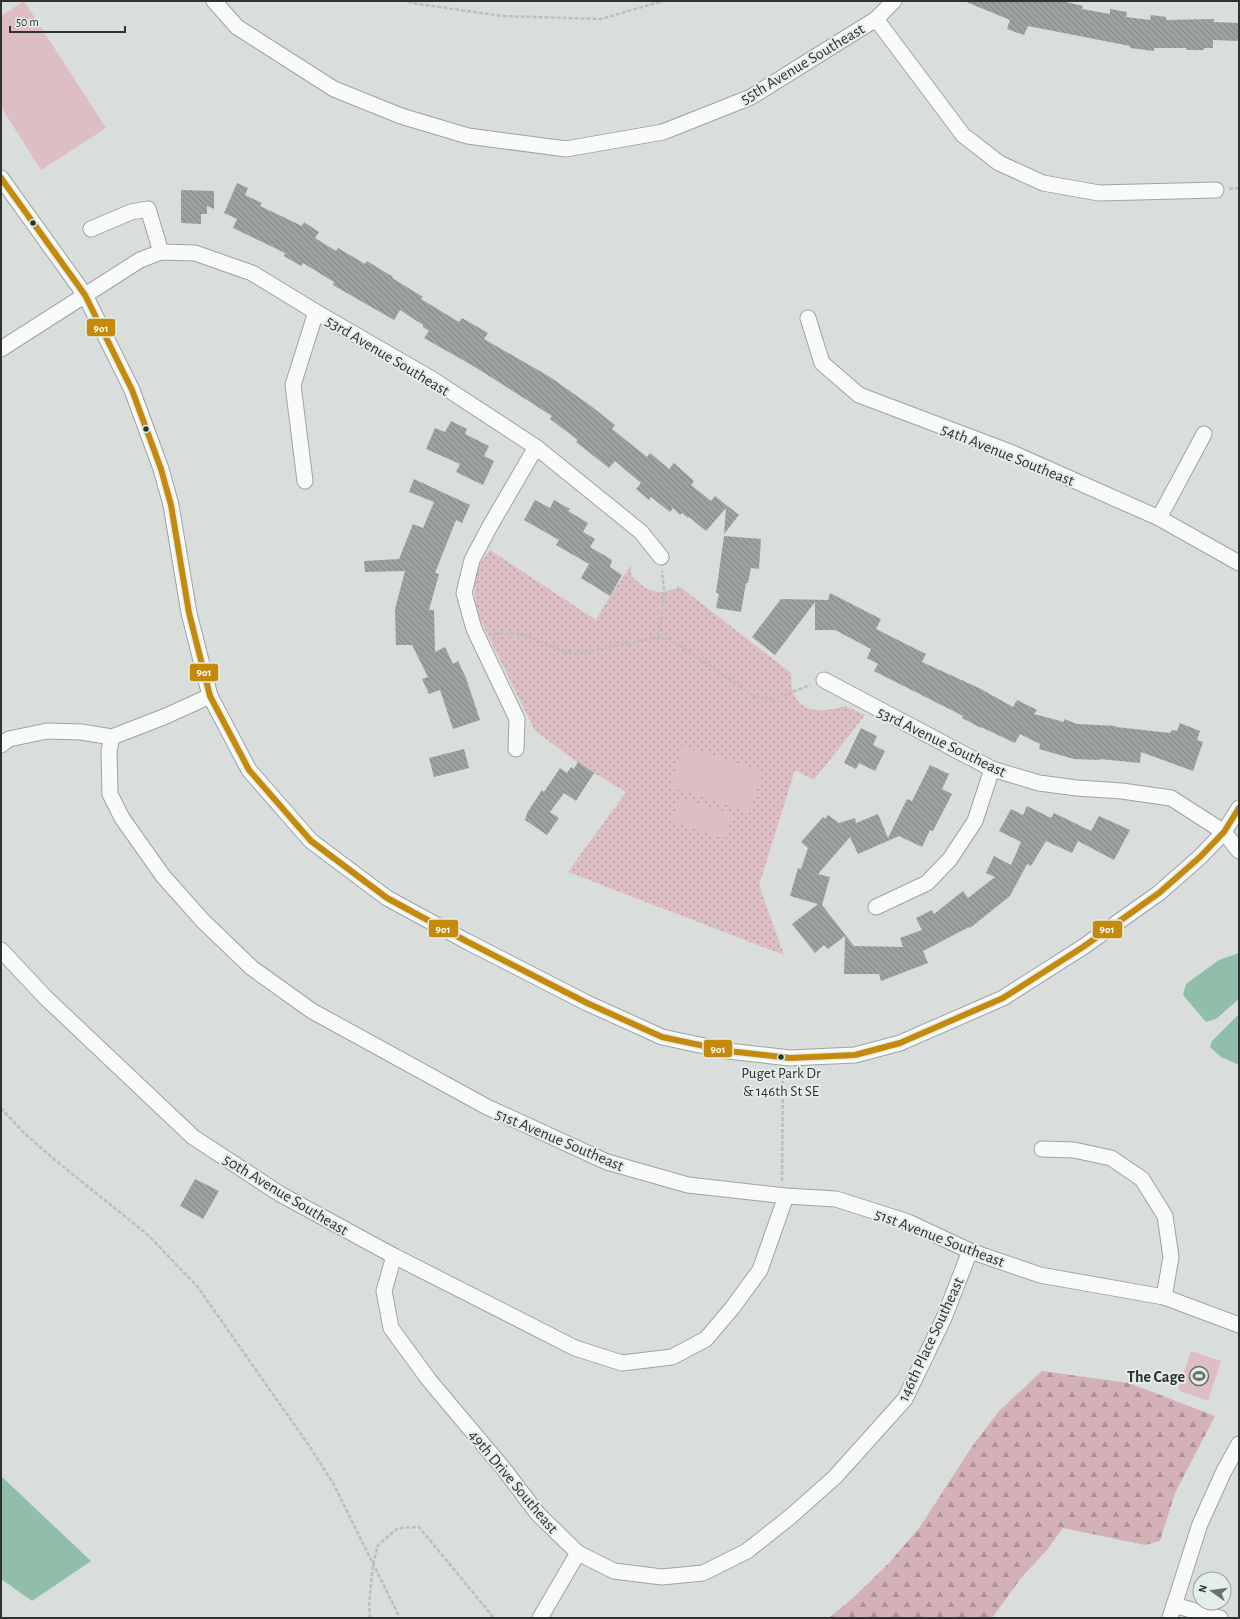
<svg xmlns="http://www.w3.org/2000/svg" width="1240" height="1619" viewBox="0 0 1240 1619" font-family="'Alegreya Sans',sans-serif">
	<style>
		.forest { fill: url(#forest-firs) }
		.park { fill: url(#park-dots) }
		.garden { fill: #ddbec3 }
		.water { fill: #90beaa }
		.building { fill: url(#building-back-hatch) }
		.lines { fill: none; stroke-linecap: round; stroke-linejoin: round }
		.minor-casing { stroke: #9fa3a1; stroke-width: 17 }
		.path { stroke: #bcbebd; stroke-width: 2.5; stroke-dasharray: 4 2; stroke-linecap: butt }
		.minor { stroke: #f9fafa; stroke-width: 15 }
		.bus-1-casing { stroke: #e3eee9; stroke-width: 9 }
		.bus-1 { stroke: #c5890c; stroke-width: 6 }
		.bus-dot { fill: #2e3230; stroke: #e3eee9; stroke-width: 1.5 }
		.labels { text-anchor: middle; stroke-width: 4; stroke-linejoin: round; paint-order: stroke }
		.bus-label { font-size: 15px; fill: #2e3230; stroke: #e3eee9 }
		.street-label { font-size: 16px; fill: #2e3230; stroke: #e3eee9 }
		.poi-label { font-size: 16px; font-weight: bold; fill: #2e3230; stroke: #e3eee9; text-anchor: end }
		.line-badge { stroke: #e3eee9; stroke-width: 1.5 }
		.badge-label { font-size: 11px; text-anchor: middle; font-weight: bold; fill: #fff }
	</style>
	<defs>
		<pattern id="forest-firs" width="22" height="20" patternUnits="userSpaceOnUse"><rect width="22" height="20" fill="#d3b1b7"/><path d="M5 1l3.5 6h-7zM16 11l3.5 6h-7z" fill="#ac9195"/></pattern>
		<pattern id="park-dots" width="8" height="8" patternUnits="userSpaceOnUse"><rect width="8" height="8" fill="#ddbec3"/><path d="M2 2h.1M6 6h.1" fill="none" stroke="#b49b9f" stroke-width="1.8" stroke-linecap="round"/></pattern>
		<pattern id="building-back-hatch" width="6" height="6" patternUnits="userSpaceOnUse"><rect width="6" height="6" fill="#9da2a0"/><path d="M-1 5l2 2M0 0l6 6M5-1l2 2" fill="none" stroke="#808583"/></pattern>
	</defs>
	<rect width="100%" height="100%" fill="#d9dedc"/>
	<!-- forest -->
	<polygon class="forest" points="1042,1371 1129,1383 1215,1416 1175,1493 1160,1541 1145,1545 1063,1528 1046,1551 1021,1578 992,1618 829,1618 854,1597 889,1563 920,1527 971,1448 999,1411"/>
	<!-- park -->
	<path class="park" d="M490,550L596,620L610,596L631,565V575C646,591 659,598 679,586L791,673C789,710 814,716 845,706L865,715L814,780L795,770L759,885L784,955L568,872L626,792L584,767L535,731L479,617C475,601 472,586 477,569C480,563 486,556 490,550Z"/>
	<!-- garden -->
	<g class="garden">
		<polygon points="24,1 106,128 41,170 1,107 1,16"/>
		<polygon points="682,746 763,771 750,812 670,787"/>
		<polygon points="680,798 732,814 725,839 672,822"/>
		<polygon points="1191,1351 1221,1361 1208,1401 1178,1390"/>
	</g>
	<!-- water -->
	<g class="water">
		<polygon points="1239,953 1239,999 1216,1019 1206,1022 1183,995 1186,984 1219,960"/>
		<polygon points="1239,1014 1239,1065 1221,1057 1210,1047 1212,1041"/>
		<polygon points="1,1476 91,1561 32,1601 1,1579"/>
	</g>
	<!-- building -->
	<g class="building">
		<polygon points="964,1 1062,1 1083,6 1082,9 1110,14 1110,9 1127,12 1126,17 1150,20 1151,15 1166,17 1166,20 1214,19 1214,22 1239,23 1239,41 1213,40 1213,48 1204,48 1204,50 1187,50 1186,48 1154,48 1154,51 1130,48 1130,46 1028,26 1024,35 1007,29 1010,20"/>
		<polygon points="237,183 248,188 245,195 262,203 260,206 302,226 304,222 319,232 315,238 336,251 338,248 365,264 367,261 393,277 392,278 423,297 421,299 459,322 462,318 488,333 484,339 550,377 591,406 615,425 612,429 647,457 650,453 669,469 674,463 694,481 691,485 711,501 715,496 739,515 724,534 726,508 706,531 689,517 688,518 682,513 680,515 673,508 670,512 651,497 649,500 636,489 641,483 615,461 609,468 576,442 578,440 550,419 552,416 475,367 424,338 429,331 423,327 423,325 400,310 394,320 333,285 334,282 303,263 301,266 284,256 285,253 233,228 237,219 224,213"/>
		<polygon points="181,190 214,191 214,209 207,206 207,214 201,214 201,224 181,223"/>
		<polygon points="451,421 467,429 465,434 489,446 484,456 494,461 483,485 456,472 460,464 426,449 435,428 445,432"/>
		<polygon points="414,479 470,505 462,523 456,520 435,573 439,574 429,610 434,610 435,652 445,647 453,664 458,661 466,678 480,720 453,729 440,690 429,694 422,679 428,677 412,645 396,645 395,609 405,571 365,572 364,561 399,559 413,524 423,528 434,502 409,492"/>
		<polygon points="535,500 550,508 554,500 570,509 568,511 588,523 583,532 595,539 590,547 612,560 610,567 622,575 610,596 581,578 589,564 556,545 559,540 524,520"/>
		<polygon points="724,536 761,539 759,569 751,568 748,583 746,583 741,612 716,608 719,594 716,593"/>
		<polygon points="830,593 881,619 876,629 926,654 922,662 979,688 1013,707 1017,700 1037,710 1034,714 1064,722 1064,719 1077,724 1116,726 1116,727 1170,733 1172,730 1177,731 1180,723 1200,731 1197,740 1203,742 1193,771 1141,752 1140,763 1100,759 1100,760 1074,759 1039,749 1040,744 1020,734 1015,743 981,727 981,728 962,718 963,716 874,671 878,664 867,658 871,649 835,630 815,630 815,602 775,655 752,637 781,599 828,600"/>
		<polygon points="861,728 877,736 873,745 885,751 875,771 859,763 856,769 844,763"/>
		<polygon points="464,749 469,768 434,777 429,758"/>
		<polygon points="578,762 594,773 576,801 564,793 550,812 559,818 547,835 525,820 527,813 542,790 544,792 560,768 567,773 571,767 574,769"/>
		<polygon points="930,765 949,774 942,789 952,794 933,831 930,830 922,847 899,836 858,854 850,837 818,874 830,877 822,905 854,946 903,947 900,938 922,930 916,918 932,910 934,914 963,891 968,898 995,877 986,873 994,856 1011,865 1021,842 999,831 1011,809 1023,815 1027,806 1051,818 1054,813 1091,831 1099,816 1130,830 1114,860 1078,841 1072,853 1046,841 1031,866 1027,864 1010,896 970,928 969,927 923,951 928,963 881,981 879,974 844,974 845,936 828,949 824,945 815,953 792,924 818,904 790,896 798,868 801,869 808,848 801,842 823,817 825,819 828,815 839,823 855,818 856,823 878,814 888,838 907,799 912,801"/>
		<polygon points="195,1179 219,1191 203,1219 180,1206"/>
	</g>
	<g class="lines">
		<defs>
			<g id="minor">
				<polyline points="214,1 237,27 334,89 401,116 468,136 566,149 663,132 751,97 876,19 894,1"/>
				<polyline points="876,19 963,135 999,163 1043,183 1099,193 1216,190"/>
				<polyline points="1,178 85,295 132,390 161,469 171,505 189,613 210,696 249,770 311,841 387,898 466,941 587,1003 662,1037 728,1051 790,1058 855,1055 900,1043 1003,998 1083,947 1159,893 1200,857 1224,832 1239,808"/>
				<polyline points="91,229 131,212 148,209 161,252"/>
				<polyline points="808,318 822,363 859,395 1010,452 1159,518 1239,563"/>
				<polyline points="1,349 140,260 161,252 195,253 252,273 316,312 432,379 536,447 641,532 661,557"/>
				<polyline points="305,481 293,385 316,312"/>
				<polyline points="1159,518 1204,434"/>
				<polyline points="824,680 992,769 1039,783 1077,788 1122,791 1171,798 1224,832 1239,851"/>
				<polyline points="112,737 109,751 110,794 122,818 163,876 203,921 252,968 312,1011 487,1107 607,1162 688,1185 786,1196 836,1199 908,1222 970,1251 1040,1275 1164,1297 1239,1325"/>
				<polyline points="1,745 9,739 47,731 81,732 112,737 166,716 210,696"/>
				<polyline points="516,749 517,719 474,629 464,593 472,560 490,526 536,447"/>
				<polyline points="876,907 927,883 950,859 975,821 992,769"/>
				<polyline points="1,950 45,997 193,1137 280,1194 394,1256 575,1348 622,1363 672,1357 706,1339 733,1307 760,1270 786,1196"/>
				<polyline points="1042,1149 1074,1150 1111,1158 1142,1179 1165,1216 1171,1257 1164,1297"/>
				<polyline points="394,1256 384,1291 391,1328 429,1380 503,1468 538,1514 578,1553 614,1571 662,1577 703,1573 747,1551 790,1517 835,1477 905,1399 944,1318 970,1251"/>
				<polyline points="1174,1605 1220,1618"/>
				<polyline points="540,1618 578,1553"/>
				<polyline points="1170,1618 1200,1524 1224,1471 1239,1444"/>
			</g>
		</defs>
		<!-- minor casing -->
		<use href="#minor" class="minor-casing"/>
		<!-- path -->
		<g class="path">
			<polyline points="408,1 412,3 502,16 601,19 663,1"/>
			<polyline points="1229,189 1239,188"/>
			<polyline points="493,634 507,633 525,635 555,648 575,654 654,638 668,639 681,646 754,696 774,699 810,685"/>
			<polyline points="659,638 664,590 662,571"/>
			<polyline points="1,1108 25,1134 55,1160 148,1235 197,1286 310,1447 333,1483 400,1618"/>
			<polyline points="782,1181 783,1072"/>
			<polyline points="370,1618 369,1605 373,1564 378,1545 398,1528 419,1527 494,1618"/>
		</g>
		<!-- minor -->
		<use href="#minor" class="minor"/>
		<defs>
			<polyline id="bus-1" points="1,178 85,295 132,390 161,469 171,505 189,613 210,696 249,770 311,841 387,898 466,941 587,1003 662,1037 728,1051 790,1058 855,1055 900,1043 1003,998 1083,947 1159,893 1200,857 1224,832 1239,808"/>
		</defs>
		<!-- bus-1 casing -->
		<use href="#bus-1" class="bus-1-casing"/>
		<!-- bus-1 -->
		<use href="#bus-1" class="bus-1"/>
	</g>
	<!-- icons -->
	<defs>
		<symbol id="stadium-ring" viewBox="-11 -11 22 22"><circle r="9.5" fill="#e3eee9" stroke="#6a6e6c" stroke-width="1.5"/><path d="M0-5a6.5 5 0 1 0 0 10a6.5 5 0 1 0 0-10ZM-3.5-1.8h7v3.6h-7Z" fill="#6a6e6c"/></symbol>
	</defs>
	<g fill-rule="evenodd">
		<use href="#stadium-ring" x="1188" y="1365" width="22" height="22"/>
	</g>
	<!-- markers -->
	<g class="bus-dot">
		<circle cx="33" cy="223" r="3.5"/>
		<circle cx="146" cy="429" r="3.5"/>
		<circle cx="781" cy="1057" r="3.5"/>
	</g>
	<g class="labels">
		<!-- bus labels -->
		<g class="bus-label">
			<text x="781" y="1078">Puget Park Dr<tspan x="781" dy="18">&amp; 146th St SE</tspan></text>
		</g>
		<!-- street labels -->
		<g class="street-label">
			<text transform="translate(802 63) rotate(-31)" y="6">55th Avenue Southeast</text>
			<text transform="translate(388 355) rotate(31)" y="6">53rd Avenue Southeast</text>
			<text transform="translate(1008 454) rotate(22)" y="6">54th Avenue Southeast</text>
			<text transform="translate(942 741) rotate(26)" y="6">53rd Avenue Southeast</text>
			<text transform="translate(560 1139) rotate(23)" y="6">51st Avenue Southeast</text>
			<text transform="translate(286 1194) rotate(31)" y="6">50th Avenue Southeast</text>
			<text transform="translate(940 1237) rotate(21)" y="6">51st Avenue Southeast</text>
			<text transform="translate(930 1339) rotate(-65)" y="6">146th Place Southeast</text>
			<text transform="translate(514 1481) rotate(50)" y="6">49th Drive Southeast</text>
		</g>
		<!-- poi labels -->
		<g class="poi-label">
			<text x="1185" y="1382">The Cage</text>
		</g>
	</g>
	<g class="line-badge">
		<rect x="86" y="318" width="30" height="19" rx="4" fill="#c5890c"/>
		<rect x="189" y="663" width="30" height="19" rx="4" fill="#c5890c"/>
		<rect x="428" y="919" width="31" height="19" rx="4" fill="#c5890c"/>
		<rect x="1092" y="920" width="31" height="19" rx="4" fill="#c5890c"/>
		<rect x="703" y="1039" width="30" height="19" rx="4" fill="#c5890c"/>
	</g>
	<g class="badge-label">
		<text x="101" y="332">901</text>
		<text x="204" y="676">901</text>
		<text x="443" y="933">901</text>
		<text x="1107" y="933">901</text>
		<text x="718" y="1053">901</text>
	</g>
	<!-- border -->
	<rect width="1240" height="1619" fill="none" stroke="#2e3230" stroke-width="4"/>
	<!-- north arrow -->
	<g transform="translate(1212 1591) rotate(284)"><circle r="19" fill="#e3eee9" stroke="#9ba39f"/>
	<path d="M0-3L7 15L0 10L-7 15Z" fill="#6a6e6c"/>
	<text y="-6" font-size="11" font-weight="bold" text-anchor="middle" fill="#2e3230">N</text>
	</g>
	<!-- scale -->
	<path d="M10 26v6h115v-6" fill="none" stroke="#2e3230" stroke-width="2"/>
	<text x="16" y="26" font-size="12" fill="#2e3230" stroke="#e3eee9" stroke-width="3" paint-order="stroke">50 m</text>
</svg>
